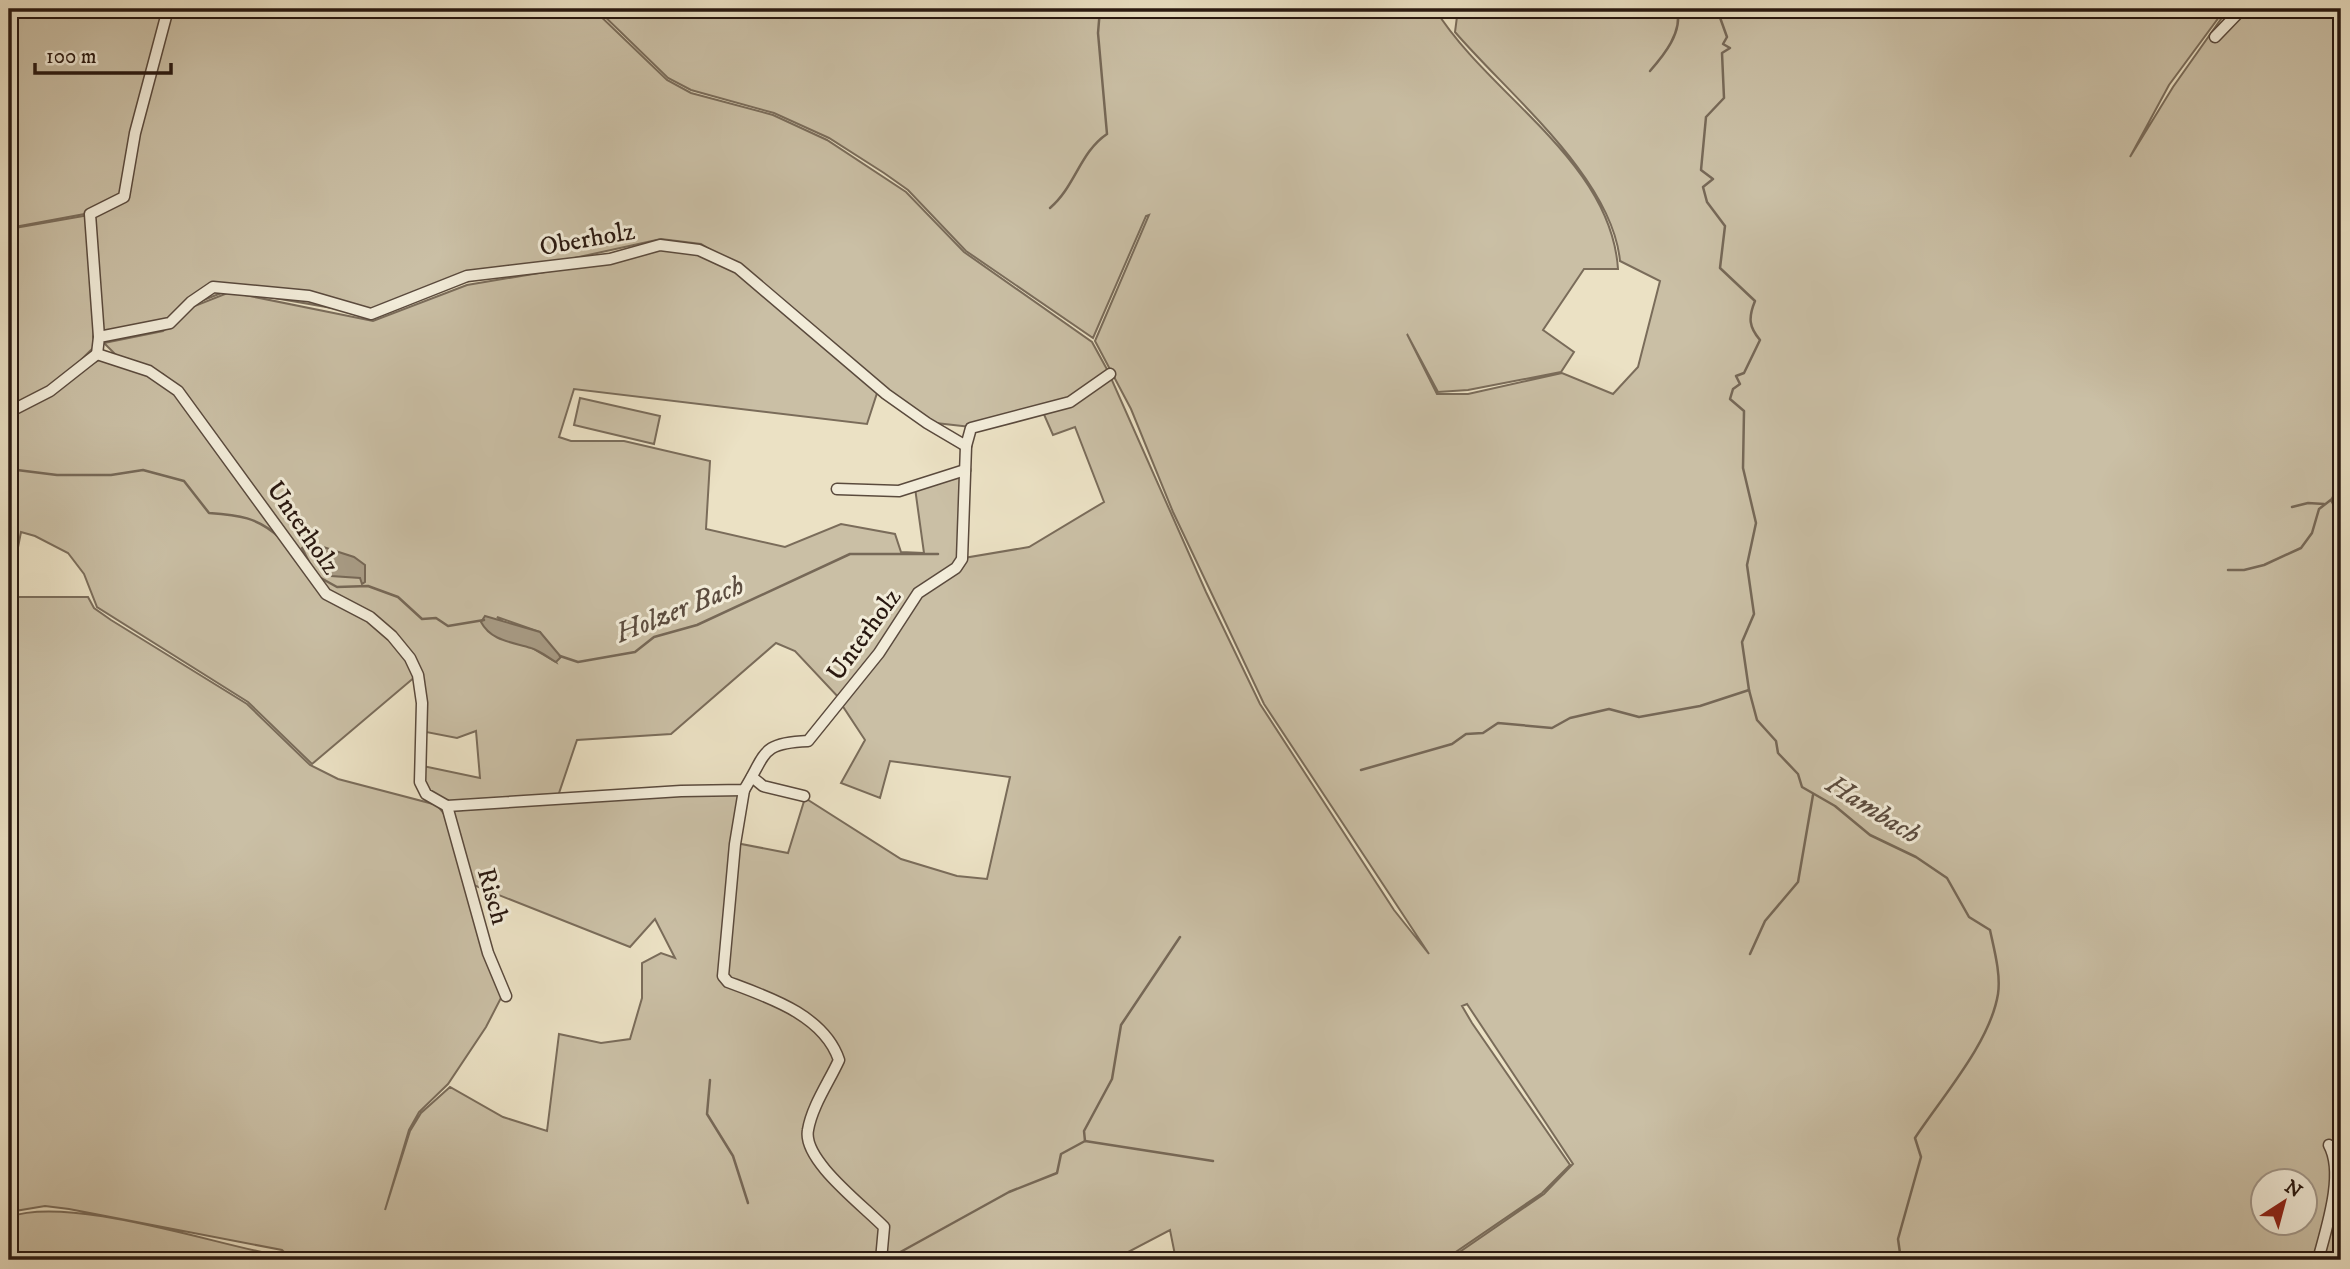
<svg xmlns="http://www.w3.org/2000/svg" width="2350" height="1269" viewBox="0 0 2350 1269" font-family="'IM FELL DW Pica',serif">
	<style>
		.green { fill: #cabfa5; stroke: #7a6c5a; stroke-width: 2; fill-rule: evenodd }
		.water { fill: #a99d87; stroke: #766857; stroke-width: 2 }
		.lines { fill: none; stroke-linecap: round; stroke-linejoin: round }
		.stream { stroke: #766857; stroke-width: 2.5 }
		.minor-casing { stroke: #5a4a3d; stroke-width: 13 }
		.minor { stroke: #f2ecd9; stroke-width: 10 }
		.labels { text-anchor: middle; stroke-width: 6; stroke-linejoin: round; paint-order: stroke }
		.street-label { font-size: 26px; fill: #291810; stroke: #f2ecd9 }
		.water-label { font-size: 28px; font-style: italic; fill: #5c4d40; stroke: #f2ecd9 }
	</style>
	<rect width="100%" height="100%" fill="#ebe1c4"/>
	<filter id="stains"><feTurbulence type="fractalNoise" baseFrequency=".00286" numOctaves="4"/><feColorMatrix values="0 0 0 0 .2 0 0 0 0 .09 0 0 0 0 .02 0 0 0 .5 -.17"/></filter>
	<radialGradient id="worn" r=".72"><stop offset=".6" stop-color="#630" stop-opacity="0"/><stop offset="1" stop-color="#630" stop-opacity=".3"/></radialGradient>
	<!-- green -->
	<g class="green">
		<polygon points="9,9 167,9 123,197 90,213 9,228"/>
		<polygon points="169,9 593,9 667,80 691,93 773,115 827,140 906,192 964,252 1092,342 1109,373 1079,397 971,427 927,422 738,267 701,244 661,239 465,282 372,315 229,290 191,305 162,328 103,332 91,214 125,197 136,133"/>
		<path d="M597,9H1435C1488,95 1611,160 1618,269H1584L1543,330L1574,352L1561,372L1468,390L1438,392L1407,334L1437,394H1468L1562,373L1613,394L1638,367L1660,281L1620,261C1612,177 1508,94 1455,32L1458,9H2225L2169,85L2130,157L2173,87L2228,9H2341V1260H1448L1544,1194L1573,1164L1467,1004L1462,1006L1472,1023L1570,1165L1542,1193L1444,1260H1176L1170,1230L1113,1260H9V1217C67,1196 202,1240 266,1253L286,1254L282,1250L69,1209L45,1206L9,1212V597H88L94,608L111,620L247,704L310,765L338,779L437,805L444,814L484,949L502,996L486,1027L448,1084L419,1112L409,1130L385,1210L410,1131L421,1113L450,1087L503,1117L547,1131L559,1034L601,1043L630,1039L642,998V963L661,953L675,958L655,919L630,947L471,884L451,819L452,811L585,799L742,791L721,975C733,990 758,994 775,1001C799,1010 829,1036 838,1060C809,1121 785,1139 845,1191C854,1199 867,1215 877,1219C866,1204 850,1194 837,1181C789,1137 817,1109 840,1061C833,1035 803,1011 779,1000C762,991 739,989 724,976L736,843L788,853L805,798L901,859L957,876L987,879L1010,777L890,761L880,798L841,783L865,740L840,702L880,655L919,594L957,569L964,558L1029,547L1104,502L1075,427L1053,435L1042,410L1081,400L1111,378L1206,592L1260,704L1394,910L1429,954L1264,704L1173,512L1131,409L1095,341L1149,215L1146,216L1093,338L966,251L908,190L884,173L829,138L774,113L691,90L668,78ZM2262,1182H2304V1224H2262Z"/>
		<polygon points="89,215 94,347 60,381 9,410 9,229"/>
		<path d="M661,245L699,248L737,269L878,390L867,424L574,389L559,437L571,441H624L710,461L706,529L785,547L841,524L895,534L901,552L924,553L915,488L964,472L960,559L917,592L878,652L840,699L795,651L776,643L671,734L577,740L558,796C529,798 456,811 433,795C423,788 424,777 423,766L480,778L476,731L457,738L426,732L424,688L392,635L326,593L284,528L183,393L163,374L117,356L104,343L163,331L192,307L230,292L373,321L467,285L557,270ZM497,617L540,632L556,662L532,648Z"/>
		<polygon points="99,360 111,360 167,384 324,594 369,618 409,659 416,676 312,764 248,702 97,607 84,574 68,553 35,536 21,532 9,593 9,415"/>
		<polygon points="580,398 660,416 654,444 574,425"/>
	</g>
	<!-- water -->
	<g class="water">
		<polygon points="317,545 354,557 365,565 365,582 362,584 360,578 331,576 317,555"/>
		<path d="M485,616L540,632L561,657L556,662C549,658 539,650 531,648C512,642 491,641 481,622Z"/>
	</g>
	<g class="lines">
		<!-- stream -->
		<g class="stream">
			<path d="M1721,9L1718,12L1727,37L1723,44L1730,48L1722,53L1724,98L1706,117L1701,170L1713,179L1703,187L1707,202L1725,226L1720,268L1755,301C1748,318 1749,327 1760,340L1744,373L1736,376L1740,384L1733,389L1730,399L1744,411L1743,468L1756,523L1747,565L1754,614L1742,642L1749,690L1757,720L1776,741L1778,753L1798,774L1802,787L1835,806L1870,835L1916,857L1947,878L1969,917L1990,930C1994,949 2001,974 1998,994C1990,1043 1942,1097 1915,1138L1921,1157L1898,1239L1901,1260"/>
			<path d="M1650,71C1664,55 1683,32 1677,9"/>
			<path d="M1050,208C1075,187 1080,152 1107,134L1098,33L1100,9"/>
			<path d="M9,469L57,475H111L143,470L184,481L209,513C238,515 258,517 280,538"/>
			<polyline points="2331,500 2341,518"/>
			<polyline points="2292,507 2308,503 2324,504"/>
			<polyline points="302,548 311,566"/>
			<polyline points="2228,570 2244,570 2264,565 2301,548 2312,533 2319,509 2332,499 2341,480"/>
			<polyline points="319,577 337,587 368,586 398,597 422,619 436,618 448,626 484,620"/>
			<polyline points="560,656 578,662 635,652 654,637 697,625 850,554 938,554"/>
			<polyline points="1361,770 1452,744 1466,734 1483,733 1498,723 1552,728 1570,718 1609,709 1639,717 1700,706 1749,690"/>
			<polyline points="1750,954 1765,921 1798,882 1813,795"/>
			<polyline points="710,1080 707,1114 733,1156 748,1203"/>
			<polyline points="1085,1141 1084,1131 1112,1079 1121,1025 1180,937"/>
			<polyline points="9,1253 131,1254 145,1260"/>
			<polyline points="895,1255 1009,1192 1057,1173 1061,1154 1085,1141 1213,1161"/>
		</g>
		<defs>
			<g id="minor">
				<polyline points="2215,37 2242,9"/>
				<polyline points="99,337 90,214 124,197 135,133 168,9"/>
				<path d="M97,354L149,371L178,391L326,594L370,617L392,636L410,658L418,675L422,703L420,782L426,794L447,806L681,791L744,790C767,753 760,743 808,741L879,653L918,593L956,568L962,559L966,446L971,428L1070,402L1110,374"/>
				<polyline points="97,354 99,337 170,323 191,302 213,287 309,296 371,314 467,276 610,259 660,245 699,250 738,268 886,394 927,423 966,446"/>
				<polyline points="9,412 50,391 97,354"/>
				<polyline points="837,489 899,491 965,470"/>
				<polyline points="752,777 763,786 804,796"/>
				<path d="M744,790L735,844L723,976L728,982C768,997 824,1015 839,1060C829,1082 812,1106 808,1130C802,1160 864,1206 884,1227L881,1260"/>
				<polyline points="447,806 488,953 506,996"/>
				<path d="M2318,1260C2326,1229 2345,1174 2329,1145"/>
			</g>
		</defs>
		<!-- minor casing -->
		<use href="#minor" class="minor-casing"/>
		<!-- minor -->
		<use href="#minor" class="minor"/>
	</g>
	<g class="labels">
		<!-- street labels -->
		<g class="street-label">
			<text transform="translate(587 238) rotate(-10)" y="9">Oberholz</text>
			<text transform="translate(304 527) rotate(55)" y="9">Unterholz</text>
			<text transform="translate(863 634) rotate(-54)" y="9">Unterholz</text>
			<text transform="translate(494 896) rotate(74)" y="9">Risch</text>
		</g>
		<!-- water labels -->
		<g class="water-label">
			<text transform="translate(679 608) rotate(-22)" y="10">Holzer Bach</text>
			<text transform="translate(1874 808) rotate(32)" y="10">Hambach</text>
		</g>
	</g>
	<!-- margin -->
	<rect width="2350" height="1269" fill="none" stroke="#ebe1c4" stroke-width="35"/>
	<rect x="10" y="10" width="2329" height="1248" fill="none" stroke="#291810" stroke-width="3.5"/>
	<rect x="18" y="18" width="2315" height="1234" fill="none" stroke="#291810" stroke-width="2"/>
	<!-- north arrow -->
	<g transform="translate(2284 1202) rotate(36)"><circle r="33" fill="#f2ecd9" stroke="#a29789" stroke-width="2"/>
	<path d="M0-5L12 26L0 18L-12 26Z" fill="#8f2418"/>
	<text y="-10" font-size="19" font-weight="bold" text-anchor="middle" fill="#291810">N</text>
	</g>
	<!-- scale -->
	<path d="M35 63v10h136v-10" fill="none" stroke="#291810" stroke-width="3.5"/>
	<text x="46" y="63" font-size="21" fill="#291810" stroke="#f2ecd9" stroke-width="5" paint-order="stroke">100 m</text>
	<rect width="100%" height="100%" filter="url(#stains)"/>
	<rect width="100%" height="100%" fill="url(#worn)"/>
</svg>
